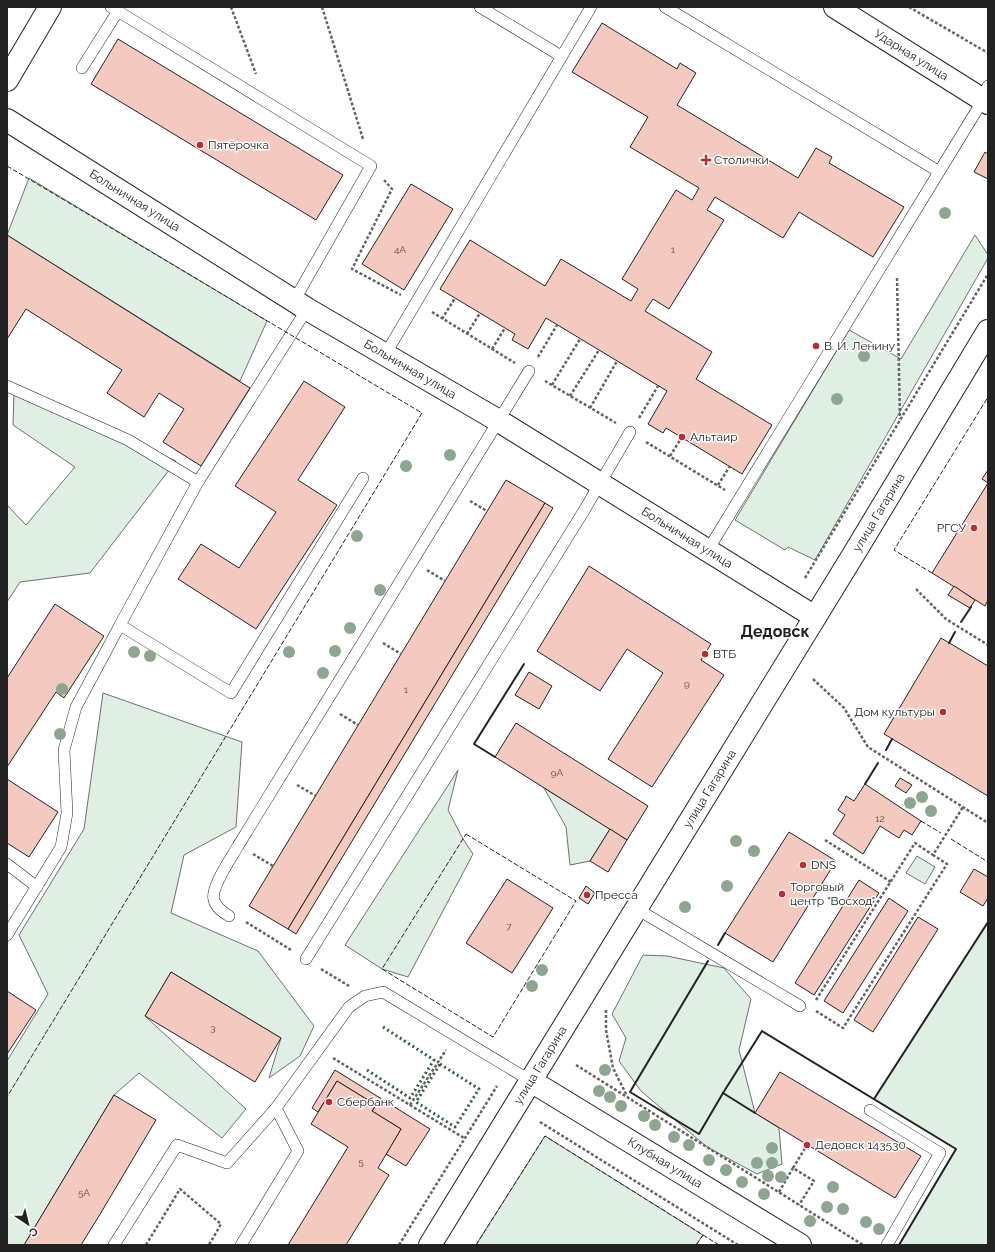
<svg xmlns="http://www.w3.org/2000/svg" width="995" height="1252" viewBox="0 0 995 1252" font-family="Raleway,sans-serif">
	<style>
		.green { fill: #e0efe3; stroke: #6f6f6f }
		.building { fill: #f3c9c0; stroke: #222 }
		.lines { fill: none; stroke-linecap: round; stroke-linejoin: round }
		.service-casing { stroke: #222; stroke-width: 12 }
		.minor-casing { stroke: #222; stroke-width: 24 }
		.tertiary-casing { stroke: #222; stroke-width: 24 }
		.path { stroke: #646464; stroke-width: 2.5; stroke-dasharray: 3 2; stroke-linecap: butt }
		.service { stroke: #fff; stroke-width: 11 }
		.minor { stroke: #fff; stroke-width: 22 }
		.tertiary { stroke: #fff; stroke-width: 22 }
		.hedge { stroke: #2f5e38; stroke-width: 3; stroke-dasharray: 2 3; stroke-linecap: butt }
		.fence { stroke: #222; stroke-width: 1; stroke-dasharray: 5 2; stroke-linecap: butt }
		.wall { stroke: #222; stroke-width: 2 }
		.tree { fill: #8da692 }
		.poi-dot { fill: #c62828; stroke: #fff; stroke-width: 1.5 }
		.labels { text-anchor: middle; stroke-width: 3; stroke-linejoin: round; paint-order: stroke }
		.number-label { font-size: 10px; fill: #564c4a }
		.street-label { font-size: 12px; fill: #222; stroke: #fff }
		.poi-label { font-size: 12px; fill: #222; stroke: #fff; text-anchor: start }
		.district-label { font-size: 16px; font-weight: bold; fill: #222; stroke: #fff }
	</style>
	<rect width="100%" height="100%" fill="#fff"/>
	<!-- green -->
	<g class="green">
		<polygon points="29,178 267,321 240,381 7,235"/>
		<polygon points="975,235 988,255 988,258 815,560 788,547 785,550 735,520 849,330 901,359"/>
		<polygon points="14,392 176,461 90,573 20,582 7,602 7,505 26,525 75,467 13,425"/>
		<polygon points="103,693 242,742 236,827 184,855 171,913 258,951 314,1026 300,1056 269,1078 281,1038 171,972 145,1016 246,1109 222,1138 139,1073 114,1095 24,1245 7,1245 7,1061 48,994 19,935 84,829"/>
		<polygon points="458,770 448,810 463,839 473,854 408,977 382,969 345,945"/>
		<polygon points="544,788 610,829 590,861 570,865 566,827"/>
		<polygon points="917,856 935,867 925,884 906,873"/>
		<polygon points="988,922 988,1245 899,1245 956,1149 874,1099"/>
		<polygon points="643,955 667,956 724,968 751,999 739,1050 755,1113 779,1128 782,1164 757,1174 707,1147 641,1091 619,1061 626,1038 612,1014"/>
		<polygon points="545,1136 703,1235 696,1245 476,1245"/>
	</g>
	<!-- building -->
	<g class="building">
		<polygon points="602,23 677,69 680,63 696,73 677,105 798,178 816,148 832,157 829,163 904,207 873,257 799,212 783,238 715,197 707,210 724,220 669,309 653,299 645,311 712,352 696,379 772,425 742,474 666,428 663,433 648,424 667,391 546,318 528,349 512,340 515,334 440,289 470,240 545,286 561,259 631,301 638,289 622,279 676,190 692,200 699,188 630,147 648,117 572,72"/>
		<polygon points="118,39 343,175 316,220 91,84"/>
		<polygon points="985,152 988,154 988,179 974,172"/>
		<polygon points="411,184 453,209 404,290 362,264"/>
		<polygon points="7,235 250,388 201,466 163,442 184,409 159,393 144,417 107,393 122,370 26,309 7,339"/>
		<polygon points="304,381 345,407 298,480 337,505 256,629 178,579 201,544 239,568 276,512 235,486"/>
		<polygon points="988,470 988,600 985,606 932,573 988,483 982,479"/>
		<polygon points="506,480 545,503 288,929 249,906"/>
		<polygon points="545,503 553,508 296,934 288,929"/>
		<polygon points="589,566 711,644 701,660 724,675 652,787 608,759 663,673 627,649 600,691 537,651"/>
		<polygon points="954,586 975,600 970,608 948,595"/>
		<polygon points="55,604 104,636 64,698 56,692 7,767 7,678"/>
		<polygon points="941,638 988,666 988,796 884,734"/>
		<polygon points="529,672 552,686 539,709 515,695"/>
		<polygon points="516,723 648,806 627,840 495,757"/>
		<polygon points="900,778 912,785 906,793 895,786"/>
		<polygon points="7,779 58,812 29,857 7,843"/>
		<polygon points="865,784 921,821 912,835 904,830 899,838 880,826 863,854 833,834 845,815 838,810 845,799 846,796 854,801"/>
		<polygon points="610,829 627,840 608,872 590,861"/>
		<polygon points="789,832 836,861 773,962 725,933"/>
		<polygon points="974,869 988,877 988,898 983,906 960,892"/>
		<polygon points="507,879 553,908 512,973 466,943"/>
		<polygon points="859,880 879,893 814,995 795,983"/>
		<polygon points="586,886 595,893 588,904 579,898"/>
		<polygon points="889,898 908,911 843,1013 824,1001"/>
		<polygon points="918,917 938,929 873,1032 854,1020"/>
		<polygon points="171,972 281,1038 255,1082 145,1016"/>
		<polygon points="7,991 36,1010 7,1054"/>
		<polygon points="335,1070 430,1129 406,1166 386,1154 401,1129 372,1111 376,1105 337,1081 318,1112 312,1108"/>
		<polygon points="780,1072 921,1156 895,1198 755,1113"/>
		<polygon points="337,1081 376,1105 372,1111 401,1129 378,1168 389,1175 346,1245 288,1245 348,1147 311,1124"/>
		<polygon points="114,1095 156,1120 99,1216 81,1245 24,1245"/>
	</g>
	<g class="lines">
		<defs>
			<g id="service">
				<polyline points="111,7 371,166 294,301"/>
				<polyline points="480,7 561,56"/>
				<polyline points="665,7 938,171"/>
				<polyline points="82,68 118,11"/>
				<polyline points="307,309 198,482 120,625 231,693 363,478"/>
				<polyline points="385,355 591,7"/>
				<polyline points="7,386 128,440 198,482"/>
				<polyline points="708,550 983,100 988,86"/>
				<polyline points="7,864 37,887"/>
				<polyline points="637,909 800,1006"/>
				<path d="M229,916C223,912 216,908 214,900C210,888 232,857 238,846L529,371"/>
				<polyline points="7,935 61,847 67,813 64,750 76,707 120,625"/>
				<polyline points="306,959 585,509 630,432"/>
				<polyline points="870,1110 940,1153 887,1245"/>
				<polyline points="114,1245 177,1145 227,1163 276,1108"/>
				<polyline points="241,1245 298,1151 276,1108 349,1007 365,996 383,992 531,1081"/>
			</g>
			<g id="minor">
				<path id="s1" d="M835,7L988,103"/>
				<polyline points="7,80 50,7"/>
				<path id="s2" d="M7,120L307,309L499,421L815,617"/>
			</g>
			<g id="tertiary">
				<path id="s3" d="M531,1081L800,1245"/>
				<path id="s4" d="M430,1245L855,552L988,331"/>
			</g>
		</defs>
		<!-- service casing -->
		<use href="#service" class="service-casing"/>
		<!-- minor casing -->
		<use href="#minor" class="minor-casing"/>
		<!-- tertiary casing -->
		<use href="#tertiary" class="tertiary-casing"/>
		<!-- path -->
		<g class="path">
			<polyline points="231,7 256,74"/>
			<polyline points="322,7 363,139"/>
			<polyline points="909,7 988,53"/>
			<polyline points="384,180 392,189 352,269 401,295"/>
			<polyline points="897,278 900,419"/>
			<polyline points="432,312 515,363"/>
			<polyline points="442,319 455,298"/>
			<polyline points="467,334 480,313"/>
			<polyline points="492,349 505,328"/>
			<polyline points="538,357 557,325"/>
			<polyline points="545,381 616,423"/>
			<polyline points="552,385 580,339"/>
			<polyline points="570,396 599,350"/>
			<polyline points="590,408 617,361"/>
			<polyline points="639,418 658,386"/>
			<polyline points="646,442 725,490"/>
			<polyline points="670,456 682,437"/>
			<polyline points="718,485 730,466"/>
			<polyline points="470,501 487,511"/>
			<polyline points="427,570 445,581"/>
			<polyline points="805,578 988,274"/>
			<polyline points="916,589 946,619 988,645"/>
			<polyline points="383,643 401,654"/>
			<polyline points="813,679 844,708 868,747 988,823"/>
			<polyline points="340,714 358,725"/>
			<polyline points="297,785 316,796"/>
			<polyline points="825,840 891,882"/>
			<polyline points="253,854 273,866"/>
			<polyline points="246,922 291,950"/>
			<polyline points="321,969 349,986"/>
			<polyline points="816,1000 915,843 933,855 963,807"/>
			<polyline points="606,1010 606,1030 613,1068 627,1096"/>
			<polyline points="816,1011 843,1028 947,864 933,855"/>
			<polyline points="333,1058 464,1138"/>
			<polyline points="576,1065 863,1245"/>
			<polyline points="410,1105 446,1050"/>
			<polyline points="540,1122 738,1245"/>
			<polyline points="793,1168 807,1145"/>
			<polyline points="779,1192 793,1168 814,1181 799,1205"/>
			<polyline points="146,1245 180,1189 221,1224 209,1245"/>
			<polyline points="399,1245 497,1086"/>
		</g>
		<!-- service -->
		<use href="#service" class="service"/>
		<!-- minor -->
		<use href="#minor" class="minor"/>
		<!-- tertiary -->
		<use href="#tertiary" class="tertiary"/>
		<!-- hedge -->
		<g class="hedge">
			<polygon points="440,1064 479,1089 455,1127 416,1102"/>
			<polyline points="367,1070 410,1098 434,1060 383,1027"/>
		</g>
		<!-- fence -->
		<g class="fence">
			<polyline points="7,166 422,413 7,1097"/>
			<polyline points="932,573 894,550 988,397"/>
			<polyline points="921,821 941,833"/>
			<polygon points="466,834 576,901 493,1037 382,969"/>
			<polyline points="951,839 988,862"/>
			<polyline points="703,1235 719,1245"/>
			<polyline points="476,1245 545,1136 703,1235 696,1245"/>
		</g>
		<!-- wall -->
		<g class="wall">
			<polyline points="961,622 971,607"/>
			<polyline points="949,643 955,632"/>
			<polyline points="886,750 892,739"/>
			<polyline points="495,757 474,744 524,664"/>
			<polyline points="865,784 878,763"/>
			<polyline points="718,945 725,933"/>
			<polyline points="708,961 630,1092 699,1134 723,1093 755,1113"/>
			<polyline points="723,1093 762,1031 956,1149 899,1245"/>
			<polyline points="874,1099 988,922"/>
		</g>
	</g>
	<!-- trees -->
	<g class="tree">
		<circle cx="945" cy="213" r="6"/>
		<circle cx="864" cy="356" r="6"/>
		<circle cx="837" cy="399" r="6"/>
		<circle cx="450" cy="455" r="6"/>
		<circle cx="406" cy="466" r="6"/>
		<circle cx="357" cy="536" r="6"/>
		<circle cx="380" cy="590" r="6"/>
		<circle cx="350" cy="628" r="6"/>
		<circle cx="335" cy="651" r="6"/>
		<circle cx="134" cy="652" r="6"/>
		<circle cx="289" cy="652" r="6"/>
		<circle cx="150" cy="656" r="6"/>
		<circle cx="323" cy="673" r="6"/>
		<circle cx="62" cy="689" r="6"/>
		<circle cx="60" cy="734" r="6"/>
		<circle cx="922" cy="797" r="6"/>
		<circle cx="910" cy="803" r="6"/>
		<circle cx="931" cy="811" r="6"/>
		<circle cx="736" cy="841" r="6"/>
		<circle cx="754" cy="851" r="6"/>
		<circle cx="727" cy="886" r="6"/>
		<circle cx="685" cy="907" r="6"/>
		<circle cx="542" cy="970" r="6"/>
		<circle cx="532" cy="986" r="6"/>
		<circle cx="605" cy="1070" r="6"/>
		<circle cx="599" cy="1091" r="6"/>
		<circle cx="610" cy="1097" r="6"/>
		<circle cx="621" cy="1106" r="6"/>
		<circle cx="644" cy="1116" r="6"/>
		<circle cx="655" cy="1125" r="6"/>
		<circle cx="674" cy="1137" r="6"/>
		<circle cx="689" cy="1145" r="6"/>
		<circle cx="772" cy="1148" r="6"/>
		<circle cx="709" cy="1160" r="6"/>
		<circle cx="757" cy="1163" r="6"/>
		<circle cx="772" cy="1163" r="6"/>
		<circle cx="726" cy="1170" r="6"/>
		<circle cx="768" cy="1176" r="6"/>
		<circle cx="781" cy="1177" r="6"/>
		<circle cx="742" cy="1182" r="6"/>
		<circle cx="833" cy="1187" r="6"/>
		<circle cx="764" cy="1194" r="6"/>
		<circle cx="827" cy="1207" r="6"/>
		<circle cx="843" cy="1209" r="6"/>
		<circle cx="810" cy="1221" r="6"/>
		<circle cx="866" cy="1222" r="6"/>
		<circle cx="879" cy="1229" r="6"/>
	</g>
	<!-- markers -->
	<g class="poi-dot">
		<circle cx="200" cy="145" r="4"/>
		<path d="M704 154h4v4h4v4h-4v4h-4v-4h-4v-4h4z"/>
		<circle cx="816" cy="346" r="4"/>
		<circle cx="682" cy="437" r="4"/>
		<circle cx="974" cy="528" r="4"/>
		<circle cx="705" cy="654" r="4"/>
		<circle cx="943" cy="712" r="4"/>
		<circle cx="803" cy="865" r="4"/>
		<circle cx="782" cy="894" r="4"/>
		<circle cx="587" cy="895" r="4"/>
		<circle cx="329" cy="1102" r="4"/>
		<circle cx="807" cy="1145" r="4"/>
	</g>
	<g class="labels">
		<!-- number labels -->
		<g class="number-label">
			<text x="400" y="253">4А</text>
			<text x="673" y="253">1</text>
			<text x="687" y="687">9</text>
			<text x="406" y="693">1</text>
			<text x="557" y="776">9А</text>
			<text x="880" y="822">12</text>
			<text x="509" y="930">7</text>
			<text x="213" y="1031">3</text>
			<text x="361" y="1165">5</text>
			<text x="84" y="1196">5А</text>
		</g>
		<!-- street labels -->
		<g class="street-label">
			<text dy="4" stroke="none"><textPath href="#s1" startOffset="90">Ударная улица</textPath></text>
			<text dy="4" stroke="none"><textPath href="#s2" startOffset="151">Больничная улица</textPath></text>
			<text dy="4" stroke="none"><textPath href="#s2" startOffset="474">Больничная улица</textPath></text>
			<text dy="4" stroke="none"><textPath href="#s4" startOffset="859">улица Гагарина</textPath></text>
			<text dy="4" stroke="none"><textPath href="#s2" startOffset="798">Больничная улица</textPath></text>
			<text dy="4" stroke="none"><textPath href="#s4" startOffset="535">улица Гагарина</textPath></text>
			<text dy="4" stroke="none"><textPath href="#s4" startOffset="211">улица Гагарина</textPath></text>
			<text dy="4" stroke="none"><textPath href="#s3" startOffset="157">Клубная улица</textPath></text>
		</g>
		<!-- poi labels -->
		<g class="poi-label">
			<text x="208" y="149">Пятёрочка</text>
			<text x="714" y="164">Столички</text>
			<text x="824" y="350">В. И. Ленину</text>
			<text x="690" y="441">Альтаир</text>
			<text x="966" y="532" text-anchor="end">РГСУ</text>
			<text x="713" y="658">ВТБ</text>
			<text x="935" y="716" text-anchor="end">Дом культуры</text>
			<text x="811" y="869">DNS</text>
			<text x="790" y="891">Торговый<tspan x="790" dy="14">центр "Восход"</tspan></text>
			<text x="595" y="899">Пресса</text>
			<text x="337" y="1106">Сбербанк</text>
			<text x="815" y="1149">Дедовск 143530</text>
		</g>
		<!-- district labels -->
		<g class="district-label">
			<text x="775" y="637">Дедовск</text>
		</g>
	</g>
	<!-- border -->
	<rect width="995" height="1252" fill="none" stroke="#222222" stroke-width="16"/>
	<!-- north arrow -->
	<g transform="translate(28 1224) rotate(145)" stroke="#ffffff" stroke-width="3" paint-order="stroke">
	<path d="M0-3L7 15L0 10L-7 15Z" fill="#222222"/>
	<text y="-6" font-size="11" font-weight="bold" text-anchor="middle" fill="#222222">С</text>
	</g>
</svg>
